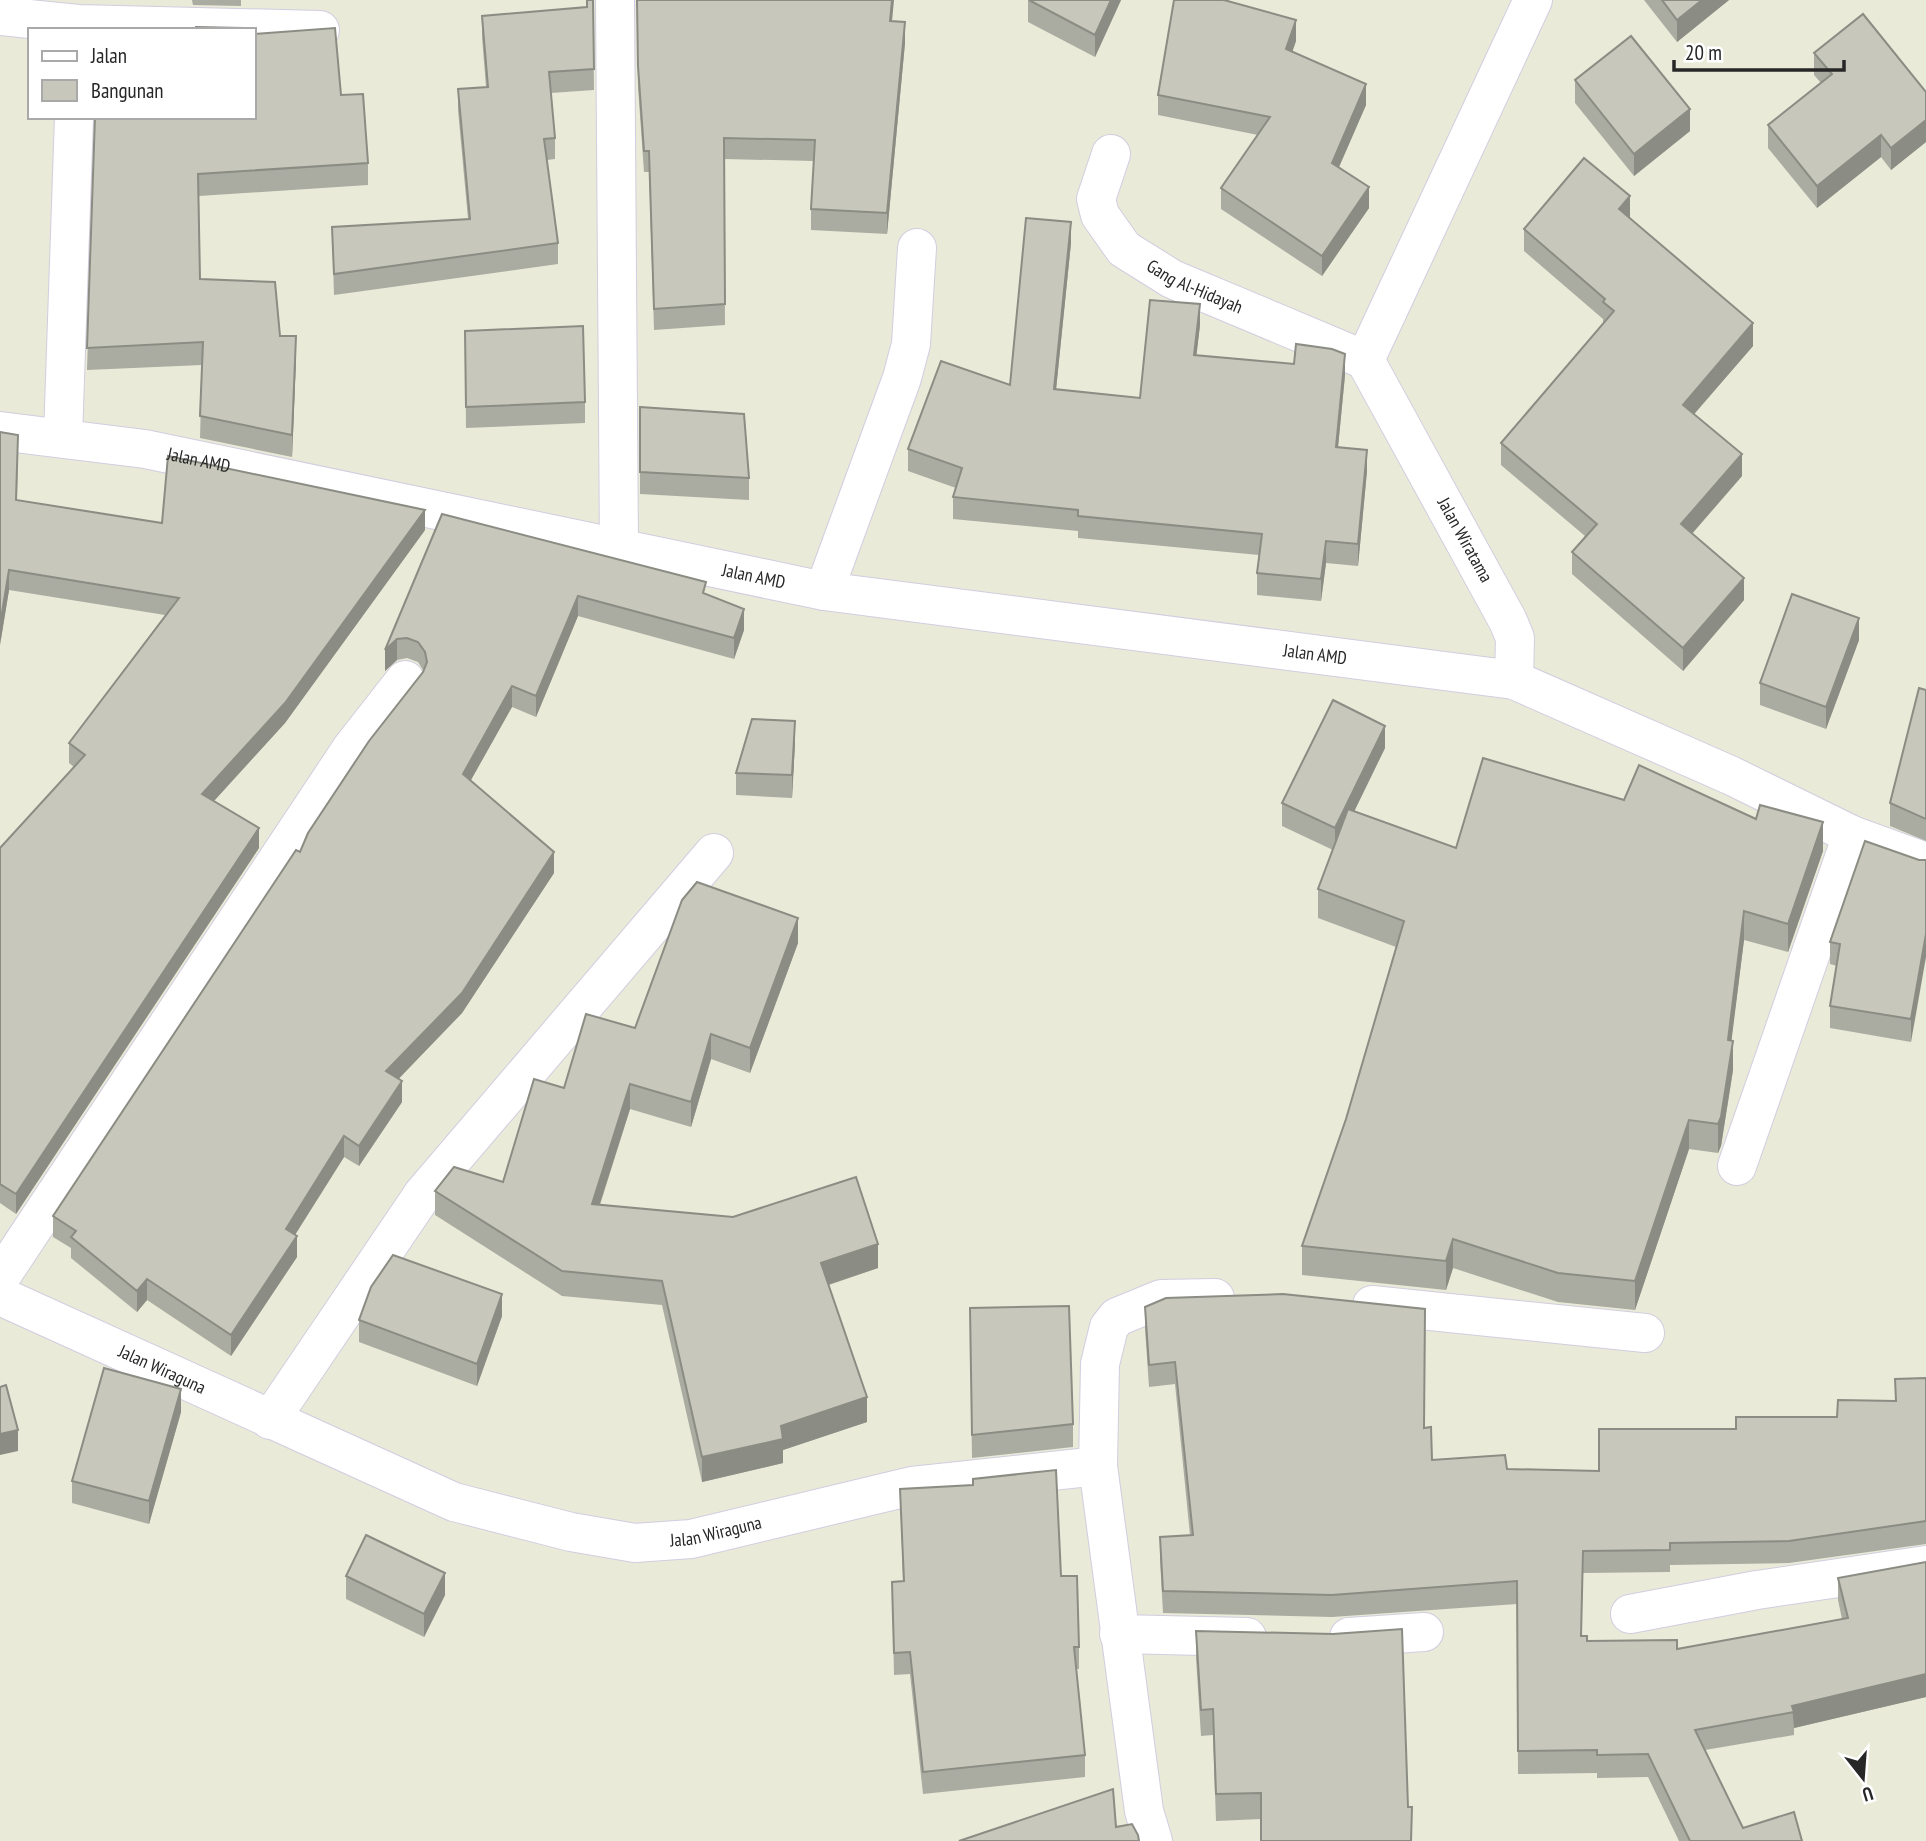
<svg xmlns="http://www.w3.org/2000/svg" width="1926" height="1841" viewBox="0 0 1926 1841" font-family="'PT Sans Narrow',sans-serif">
	<style>
		.lines { fill: none; stroke-linecap: round; stroke-linejoin: round }
		.street-casing { stroke: #d2cde0; stroke-width: 40 }
		.street { stroke: #fff; stroke-width: 38 }
		.wall { fill: #abaca1 }
		.shaded-wall { fill: #8b8c83 }
		.building { fill: #c7c8bb; stroke: #8b8c83; stroke-width: 2 }
		.labels { text-anchor: middle; stroke-width: 7; stroke-linejoin: round; paint-order: stroke }
		.street-label { font-size: 18px; fill: #272727; stroke: #fff }
	</style>
	<rect width="100%" height="100%" fill="#e9ead8"/>
	<g class="lines">
		<defs>
			<g id="street">
				<polyline points="615,0 619,550"/>
				<polyline points="0,16 78,24 320,30"/>
				<path id="s1" d="M1111,154L1096,199L1100,215L1124,249L1172,279L1365,360"/>
				<path id="s2" d="M0,431L145,449L824,591L1514,680L1732,776L1852,835L1926,862"/>
				<polyline points="63,437 74,117"/>
				<polyline points="824,591 902,378 911,344 917,248"/>
				<polyline points="1514,680 1515,638 1508,621 1365,360 1533,0"/>
				<polyline points="1737,1166 1852,835"/>
				<polyline points="0,1278 351,749 405,680"/>
				<path id="s3" d="M0,1296L454,1502L571,1532L635,1543L691,1539L912,1486L1098,1466L1144,1811L1153,1841"/>
				<polyline points="1372,1305 1645,1333"/>
				<polyline points="270,1420 423,1194 714,853"/>
				<polyline points="1098,1466 1100,1364 1109,1327 1117,1317 1161,1299 1215,1298"/>
				<polyline points="1630,1614 1757,1590 1926,1565"/>
				<polyline points="1119,1634 1247,1637"/>
				<polyline points="1349,1637 1424,1632"/>
			</g>
		</defs>
		<!-- street casing -->
		<use href="#street" class="street-casing"/>
		<!-- street -->
		<use href="#street" class="street"/>
	</g>
	<!-- wall -->
	<g class="wall">
		<polygon points="192,0 241,0 241,6 193,5"/>
		<polygon points="586,0 593,0 594,90 551,93 555,138 555,159 547,160 558,243 558,264 334,295 332,227 468,219 458,110 458,89 486,87 482,37 482,16 586,8"/>
		<polygon points="637,0 892,21 905,43 887,234 811,230 811,209 814,161 724,159 725,325 654,330 649,172 644,172 638,87"/>
		<polygon points="1028,0 1121,0 1095,57 1028,22"/>
		<polygon points="1644,0 1729,0 1677,42"/>
		<polygon points="1296,41 1292,52 1366,105 1339,167 1369,208 1322,276 1221,209 1221,188 1258,135 1158,115 1158,95"/>
		<polygon points="1814,53 1926,92 1926,142 1891,170 1881,157 1817,208 1768,148 1768,125 1821,83 1814,75"/>
		<polygon points="1575,80 1690,131 1634,176 1575,103"/>
		<polygon points="341,95 368,163 368,185 199,196 200,279 280,336 296,358 292,457 200,438 202,365 87,370 95,117"/>
		<polygon points="1630,218 1753,346 1694,414 1742,476 1692,534 1744,600 1683,671 1572,574 1572,552 1585,536 1501,465 1501,443 1603,324 1603,319 1524,251 1524,229"/>
		<polygon points="1071,243 1056,389 1140,398 1200,325 1196,356 1345,375 1338,447 1367,471 1358,566 1326,563 1321,601 1257,595 1257,573 1259,555 1078,538 1078,531 953,519 953,497 956,488 908,471 908,449 1010,385"/>
		<polygon points="465,331 585,402 585,423 466,428"/>
		<polygon points="640,407 749,478 749,500 640,494"/>
		<polygon points="18,455 17,500 162,523 425,530 285,723 214,801 259,848 16,1214 0,1203 0,848 74,767 69,763 69,743 165,615 9,590 0,645"/>
		<polygon points="442,514 706,594 744,630 734,659 578,616 536,717 512,707 471,780 554,873 462,1013 398,1079 402,1102 359,1166 344,1157 295,1235 297,1257 231,1356 147,1300 137,1312 71,1258 71,1248 53,1237 53,1216 423,672 423,670 418,662 407,658 397,660 385,671"/>
		<polygon points="1859,640 1826,729 1760,705 1760,683"/>
		<polygon points="1926,690 1926,841 1890,826 1890,803"/>
		<polygon points="795,743 792,798 736,795 736,773"/>
		<polygon points="1385,748 1354,811 1456,848 1624,800 1823,851 1788,952 1744,940 1731,1041 1733,1070 1721,1146 1718,1153 1689,1149 1635,1310 1558,1302 1453,1268 1446,1290 1302,1275 1302,1246 1346,1119 1396,947 1318,918 1318,889 1333,850 1282,826 1282,803"/>
		<polygon points="1919,860 1911,1042 1830,1028 1830,1006 1837,966 1830,964 1830,942"/>
		<polygon points="798,943 750,1073 711,1059 691,1127 630,1109 600,1205 878,1268 829,1285 867,1422 783,1450 783,1463 702,1482 662,1305 562,1296 435,1215 435,1191 503,1182 564,1088 635,1028"/>
		<polygon points="1145,1307 1424,1428 1432,1460 1507,1469 1599,1471 1736,1429 1837,1417 1895,1401 1895,1379 1926,1378 1926,1544 1789,1563 1670,1565 1670,1572 1583,1573 1581,1636 1587,1641 1677,1649 1842,1619 1838,1600 1838,1578 1926,1562 1926,1697 1794,1728 1794,1735 1705,1750 1743,1828 1802,1841 1679,1841 1648,1777 1597,1778 1597,1773 1518,1774 1517,1604 1332,1617 1163,1613 1160,1559 1160,1537 1190,1535 1175,1384 1149,1387 1145,1329"/>
		<polygon points="970,1308 1073,1424 1073,1447 972,1458"/>
		<polygon points="502,1316 477,1386 359,1342 359,1320"/>
		<polygon points="181,1412 149,1524 72,1503 72,1481"/>
		<polygon points="900,1489 1061,1576 1079,1647 1079,1669 1076,1669 1085,1755 1085,1777 923,1794 910,1674 894,1675 892,1582 903,1581"/>
		<polygon points="346,1576 445,1595 424,1637 346,1599"/>
		<polygon points="1196,1631 1333,1634 1261,1819 1216,1821 1213,1735 1201,1736 1196,1658"/>
	</g>
	<!-- shaded-wall -->
	<g class="shaded-wall">
		<polygon points="892,0 894,0 890,42 890,21"/>
		<polygon points="1111,0 1121,0 1095,57 1095,35"/>
		<polygon points="1702,0 1729,0 1677,42 1677,20"/>
		<polygon points="1296,20 1296,41 1286,70 1286,49"/>
		<polygon points="905,22 905,43 887,234 887,213"/>
		<polygon points="1366,84 1366,105 1332,183 1332,163"/>
		<polygon points="1690,109 1690,131 1634,176 1634,154"/>
		<polygon points="1926,120 1926,142 1891,170 1891,148"/>
		<polygon points="1881,135 1881,157 1817,208 1817,186"/>
		<polygon points="1369,187 1369,208 1322,276 1322,256"/>
		<polygon points="1630,196 1630,219 1619,209"/>
		<polygon points="1071,222 1071,243 1054,410 1054,389"/>
		<polygon points="1200,304 1200,325 1194,377 1194,355"/>
		<polygon points="1753,323 1753,346 1683,427 1683,405"/>
		<polygon points="296,336 296,358 292,457 292,435"/>
		<polygon points="1345,354 1345,375 1336,468 1336,447"/>
		<polygon points="1367,450 1367,471 1358,566 1358,544"/>
		<polygon points="1742,454 1742,476 1681,546 1681,524"/>
		<polygon points="425,510 425,530 285,723 202,814 202,794"/>
		<polygon points="1326,541 1326,563 1321,601 1321,579"/>
		<polygon points="9,570 9,590 0,645 0,625"/>
		<polygon points="1744,578 1744,600 1683,671 1683,648"/>
		<polygon points="578,596 578,616 536,717 536,696"/>
		<polygon points="744,609 744,630 734,659 734,638"/>
		<polygon points="1859,618 1859,640 1826,729 1826,707"/>
		<polygon points="397,639 397,660 385,671 385,650"/>
		<polygon points="512,686 512,707 463,794 463,774"/>
		<polygon points="795,721 795,743 792,798 792,775"/>
		<polygon points="1385,726 1385,748 1335,851 1335,828"/>
		<polygon points="1823,822 1823,851 1788,952 1788,924"/>
		<polygon points="259,828 259,848 16,1214 16,1194"/>
		<polygon points="554,852 554,873 462,1013 386,1092 386,1071"/>
		<polygon points="1744,911 1744,940 1728,1069 1728,1040"/>
		<polygon points="798,918 798,943 750,1073 750,1048"/>
		<polygon points="1926,934 1926,957 1911,1042 1911,1019"/>
		<polygon points="711,1034 711,1059 691,1127 691,1102"/>
		<polygon points="1733,1041 1733,1070 1721,1146 1718,1153 1718,1124"/>
		<polygon points="402,1081 402,1102 359,1166 359,1146"/>
		<polygon points="630,1084 630,1109 592,1228 592,1204"/>
		<polygon points="1689,1120 1689,1149 1635,1310 1635,1281"/>
		<polygon points="344,1136 344,1157 286,1249 286,1229"/>
		<polygon points="297,1236 297,1257 231,1356 231,1335"/>
		<polygon points="1453,1239 1453,1268 1446,1290 1446,1261"/>
		<polygon points="878,1244 878,1268 821,1287 821,1263"/>
		<polygon points="147,1279 147,1300 137,1312 137,1291"/>
		<polygon points="502,1294 502,1316 477,1386 477,1364"/>
		<polygon points="181,1389 181,1412 149,1524 149,1501"/>
		<polygon points="867,1397 867,1422 783,1450 783,1463 702,1482 702,1457 781,1426"/>
		<polygon points="18,1430 18,1451 0,1455 0,1434"/>
		<polygon points="445,1573 445,1595 424,1637 424,1614"/>
		<polygon points="1926,1674 1926,1697 1794,1728 1792,1706"/>
	</g>
	<!-- building -->
	<g class="building">
		<polygon points="587,0 593,0 594,69 549,72 555,138 544,139 558,243 334,274 332,227 470,219 458,89 488,87 482,16 587,7"/>
		<polygon points="637,0 892,0 890,21 905,22 887,213 811,209 815,140 724,138 725,304 654,309 649,151 644,151 638,66"/>
		<polygon points="1029,0 1111,0 1095,35"/>
		<polygon points="1174,0 1224,0 1296,20 1286,49 1366,84 1332,163 1369,187 1322,256 1221,188 1270,117 1158,95"/>
		<polygon points="1662,0 1702,0 1677,20"/>
		<polygon points="1863,14 1926,92 1926,120 1891,148 1881,135 1817,186 1768,125 1832,74 1814,53"/>
		<polygon points="196,27 243,28 243,30 196,30"/>
		<polygon points="335,28 341,95 363,94 368,163 198,174 200,279 275,282 280,336 296,336 292,435 200,416 203,342 87,348 95,117 254,117 254,34"/>
		<polygon points="1631,36 1690,109 1634,154 1575,80"/>
		<polygon points="1584,158 1630,196 1619,209 1753,323 1683,405 1742,454 1681,524 1744,578 1683,648 1572,552 1597,524 1501,443 1614,311 1603,302 1605,299 1524,229"/>
		<polygon points="1026,218 1071,222 1054,389 1140,398 1150,300 1200,304 1194,355 1294,364 1296,344 1332,349 1345,354 1336,447 1367,450 1358,544 1326,541 1321,579 1257,573 1262,534 1078,516 1078,510 953,497 962,468 908,449 941,361 1010,385"/>
		<polygon points="583,326 585,402 466,407 465,331"/>
		<polygon points="640,407 744,414 749,478 640,472"/>
		<polygon points="0,432 18,435 16,500 162,523 168,456 425,510 285,703 202,794 259,828 16,1194 0,1184 0,848 85,755 69,743 179,598 9,570 0,625"/>
		<polygon points="442,514 706,582 703,593 744,609 734,638 578,596 536,696 512,686 463,774 554,852 462,993 386,1071 402,1081 359,1146 344,1136 286,1229 297,1236 231,1335 147,1279 137,1291 71,1237 76,1231 53,1216 296,850 300,852 308,833 369,741 423,672 427,662 425,652 418,642 407,638 397,639 385,650"/>
		<polygon points="1792,594 1859,618 1826,707 1760,683"/>
		<polygon points="1919,688 1926,690 1926,819 1890,803"/>
		<polygon points="1333,700 1385,726 1335,828 1282,803"/>
		<polygon points="752,719 795,721 792,775 736,773"/>
		<polygon points="1483,758 1624,800 1639,765 1756,819 1760,805 1823,822 1788,924 1744,911 1728,1040 1733,1041 1721,1117 1718,1124 1689,1120 1635,1281 1558,1273 1453,1239 1446,1261 1302,1246 1346,1119 1404,921 1318,889 1348,809 1456,848"/>
		<polygon points="1865,841 1919,860 1926,860 1926,934 1911,1019 1830,1006 1840,944 1830,942"/>
		<polygon points="697,882 798,918 750,1048 711,1034 691,1102 630,1084 592,1204 733,1217 856,1177 878,1244 821,1263 867,1397 781,1426 783,1439 702,1457 662,1281 562,1271 435,1191 454,1167 503,1182 534,1079 564,1088 586,1014 635,1028 682,900"/>
		<polygon points="393,1255 502,1294 477,1364 359,1320 371,1287"/>
		<polygon points="1283,1294 1425,1309 1424,1428 1431,1427 1432,1460 1505,1455 1507,1469 1599,1471 1599,1429 1736,1429 1736,1417 1837,1417 1838,1400 1896,1401 1895,1379 1926,1378 1926,1521 1789,1541 1670,1543 1670,1550 1583,1551 1581,1636 1587,1636 1587,1641 1677,1640 1677,1649 1848,1618 1838,1578 1926,1562 1926,1674 1792,1706 1794,1712 1695,1730 1743,1828 1794,1812 1802,1841 1690,1841 1648,1754 1597,1755 1597,1750 1518,1751 1517,1581 1332,1595 1163,1591 1160,1537 1193,1535 1175,1362 1149,1365 1145,1307 1166,1298"/>
		<polygon points="1069,1306 1073,1424 972,1435 970,1308"/>
		<polygon points="104,1368 181,1389 149,1501 72,1481"/>
		<polygon points="6,1385 18,1430 0,1434 0,1387"/>
		<polygon points="1056,1470 1061,1576 1077,1576 1079,1647 1074,1647 1085,1755 923,1772 910,1652 894,1653 892,1582 904,1581 900,1489 973,1485 973,1479"/>
		<polygon points="366,1535 445,1573 424,1614 346,1576"/>
		<polygon points="1402,1629 1408,1807 1412,1807 1411,1841 1261,1841 1261,1793 1216,1794 1213,1709 1201,1710 1196,1631 1333,1634"/>
		<polygon points="1113,1789 1116,1827 1132,1824 1138,1835 1139,1841 959,1841"/>
	</g>
	<g class="labels">
		<!-- street labels -->
		<g class="street-label">
			<text dy="6" stroke="none"><textPath href="#s1" startOffset="186">Gang Al-Hidayah</textPath></text>
			<text dy="6" stroke="none"><textPath href="#s2" startOffset="201">Jalan AMD</textPath></text>
			<text transform="translate(1465 540) rotate(61)" y="6">Jalan Wiratama</text>
			<text dy="6" stroke="none"><textPath href="#s2" startOffset="768">Jalan AMD</textPath></text>
			<text dy="6" stroke="none"><textPath href="#s2" startOffset="1335">Jalan AMD</textPath></text>
			<text dy="6" stroke="none"><textPath href="#s3" startOffset="178">Jalan Wiraguna</textPath></text>
			<text dy="6" stroke="none"><textPath href="#s3" startOffset="766">Jalan Wiraguna</textPath></text>
		</g>
	</g>
	<!-- legend -->
	<rect x="28" y="28" width="228" height="91" fill="#ffffff" stroke="#a9a9a9" stroke-width="2"/>
	<rect x="42" y="51" width="35" height="10" fill="#ffffff" stroke="#a9a9a9" stroke-width="2"/>
	<text x="91" y="63" font-size="21" fill="#272727">Jalan</text>
	<rect x="42" y="80" width="35" height="21" fill="#c7c8bb" stroke="#a9a9a9" stroke-width="2"/>
	<text x="91" y="98" font-size="21" fill="#272727">Bangunan</text>
	<!-- north arrow -->
	<g transform="translate(1863 1778) rotate(163)" stroke="#ffffff" stroke-width="5" paint-order="stroke">
	<path d="M0-5L12 26L0 18L-12 26Z" fill="#272727"/>
	<text y="-10" font-size="19" font-weight="bold" text-anchor="middle" fill="#272727">U</text>
	</g>
	<!-- scale -->
	<path d="M1674 60v10h170v-10" fill="none" stroke="#272727" stroke-width="3.5"/>
	<text x="1685" y="60" font-size="21" fill="#272727" stroke="#ffffff" stroke-width="5" paint-order="stroke">20 m</text>
</svg>
